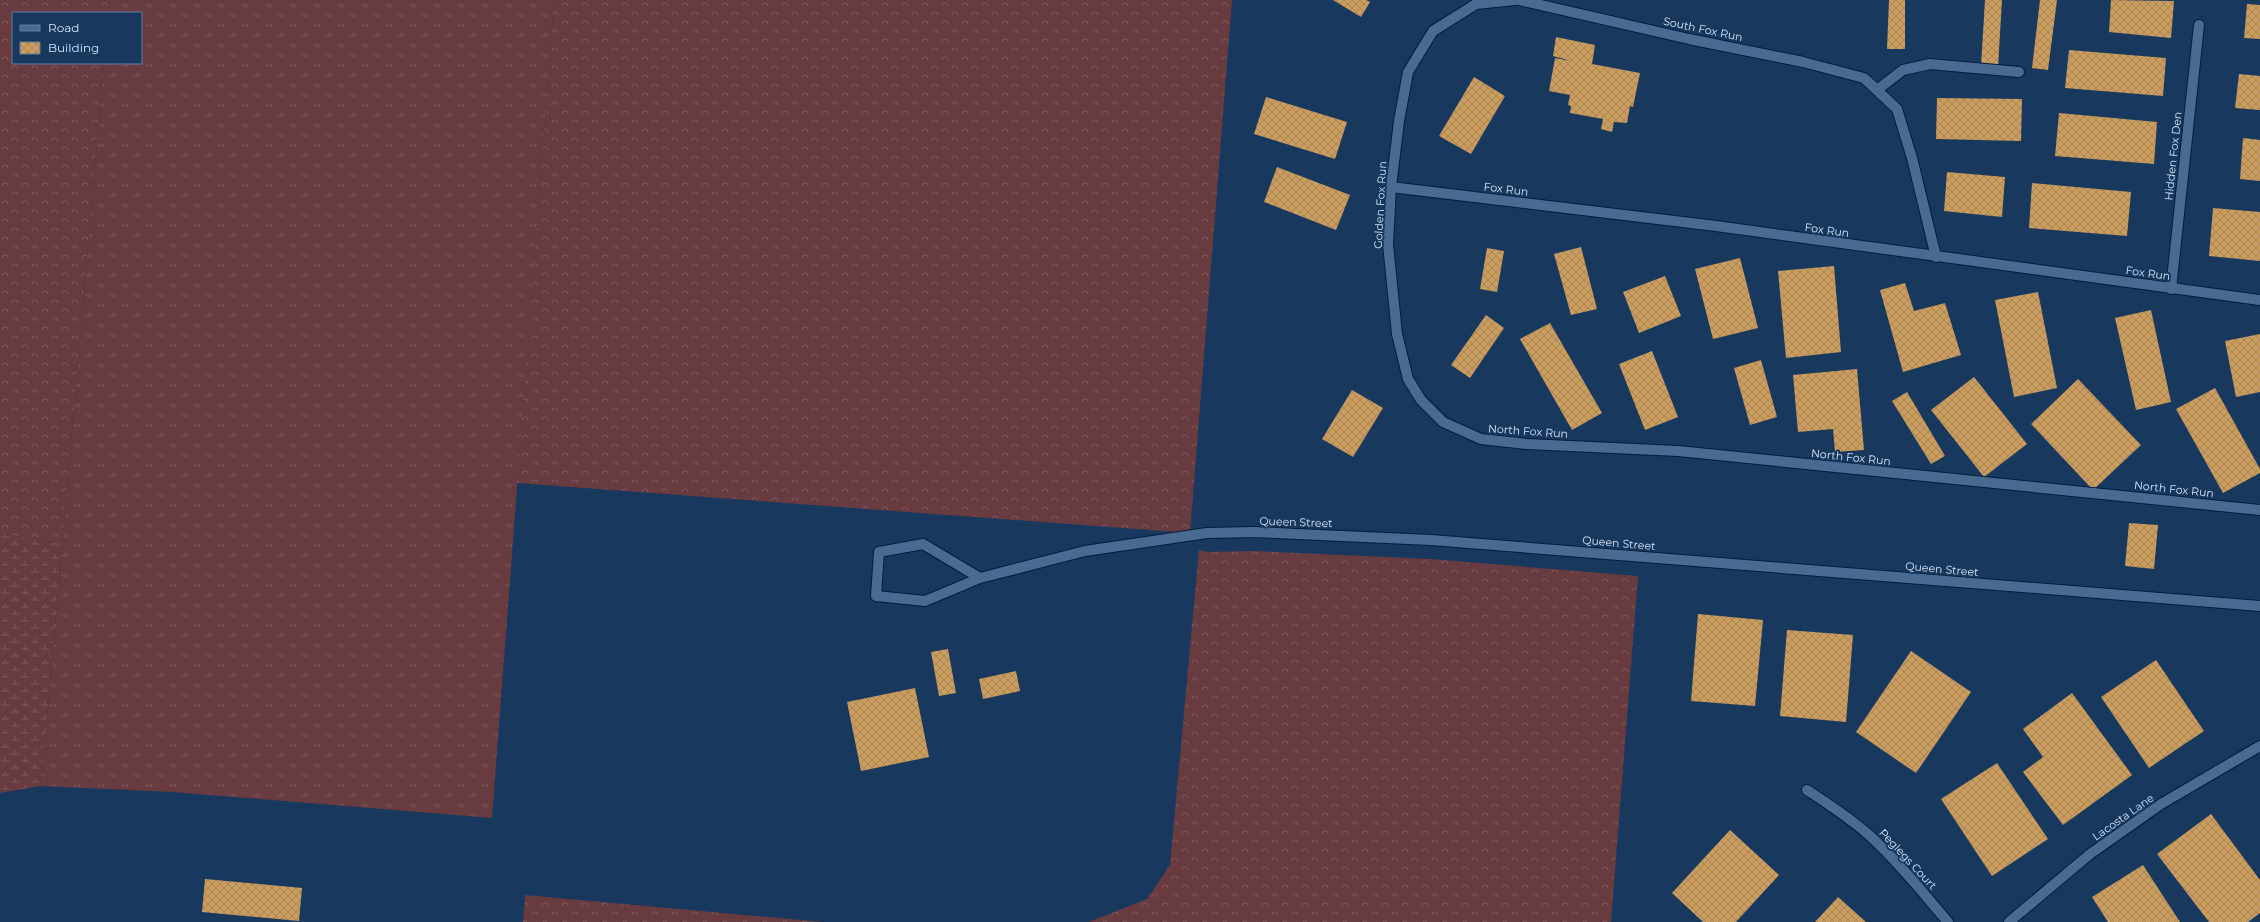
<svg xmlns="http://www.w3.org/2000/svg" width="2260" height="922" viewBox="0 0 2260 922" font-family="Montserrat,sans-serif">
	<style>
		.grass { fill: url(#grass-tufts) }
		.forest { fill: url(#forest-crowns) }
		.wetland { fill: url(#wetland-marsh) }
		.building { fill: url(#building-cross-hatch) }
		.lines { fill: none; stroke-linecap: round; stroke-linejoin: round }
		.street-casing { stroke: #001e41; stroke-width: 12 }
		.street { stroke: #496b92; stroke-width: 10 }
		.labels { text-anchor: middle; stroke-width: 4; stroke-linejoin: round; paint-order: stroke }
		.street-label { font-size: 11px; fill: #d1e4fb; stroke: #19385d }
	</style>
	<defs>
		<pattern id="grass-tufts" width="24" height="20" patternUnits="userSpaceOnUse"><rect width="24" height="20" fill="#683b40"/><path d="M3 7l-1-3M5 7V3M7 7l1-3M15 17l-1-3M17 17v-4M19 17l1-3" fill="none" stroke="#7d575c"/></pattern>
		<pattern id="forest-crowns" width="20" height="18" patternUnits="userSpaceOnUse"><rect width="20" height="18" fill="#683b40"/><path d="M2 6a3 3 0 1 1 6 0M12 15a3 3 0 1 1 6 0" fill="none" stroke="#7d575c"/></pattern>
		<pattern id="wetland-marsh" width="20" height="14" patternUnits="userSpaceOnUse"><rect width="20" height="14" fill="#683b40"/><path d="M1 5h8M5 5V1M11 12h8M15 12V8" fill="none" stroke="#7d575c"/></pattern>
		<pattern id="building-cross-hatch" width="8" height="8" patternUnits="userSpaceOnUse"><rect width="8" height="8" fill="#ca9c5e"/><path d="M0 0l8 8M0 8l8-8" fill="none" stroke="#a78659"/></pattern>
	</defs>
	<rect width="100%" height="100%" fill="#19385d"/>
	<!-- grass -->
	<polygon class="grass" points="110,0 554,0 492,818 173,792 41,786 104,63 141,63 141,13 109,13"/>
	<!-- forest -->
	<g class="forest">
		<polygon points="0,0 110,0 109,13 13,13 13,63 104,63 62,544 0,533"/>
		<polygon points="554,0 1232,0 1190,533 517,483"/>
		<polygon points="1199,550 1207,552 1254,551 1430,559 1638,576 1611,922 1089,922 1147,899 1170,865"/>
		<polygon points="525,895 823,922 523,922"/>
	</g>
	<!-- wetland -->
	<polygon class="wetland" points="0,533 62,544 41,786 0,793"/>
	<!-- building -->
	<g class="building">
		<polygon points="1333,0 1366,0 1370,2 1361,17"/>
		<polygon points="1889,0 1905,0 1905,49 1887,49"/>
		<polygon points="1985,0 2002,0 1998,67 1981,66"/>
		<polygon points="2040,0 2057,0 2048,70 2032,68"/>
		<polygon points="2111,0 2174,1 2171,38 2109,32"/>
		<polygon points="2247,4 2260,5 2260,39 2244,38"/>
		<polygon points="1556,37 1595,45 1592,64 1640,73 1633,107 1630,106 1627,123 1614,122 1612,132 1601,129 1603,119 1570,113 1571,106 1568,105 1570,95 1549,91 1555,58 1571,61 1553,56"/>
		<polygon points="2069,50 2166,58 2163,96 2065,88"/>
		<polygon points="2239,74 2260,76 2260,110 2235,108"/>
		<polygon points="1474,77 1505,96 1471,154 1439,136"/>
		<polygon points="1266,97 1347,122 1335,159 1254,134"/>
		<polygon points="1937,98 2022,99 2021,141 1936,139"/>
		<polygon points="2059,113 2157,122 2154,164 2055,156"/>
		<polygon points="2243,138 2260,140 2260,181 2240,179"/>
		<polygon points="1277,167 1350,195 1336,230 1264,202"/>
		<polygon points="1947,172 2005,177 2002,217 1944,211"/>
		<polygon points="2032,183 2131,192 2127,236 2029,228"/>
		<polygon points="2213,208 2260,212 2260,261 2209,256"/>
		<polygon points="1581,247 1597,309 1571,315 1554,254"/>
		<polygon points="1487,248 1504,251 1497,292 1480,289"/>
		<polygon points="1740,258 1758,328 1713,339 1695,269"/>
		<polygon points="1834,266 1841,352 1786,358 1778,271"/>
		<polygon points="1665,276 1681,316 1639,333 1623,292"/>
		<polygon points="1905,283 1914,311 1945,303 1961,355 1903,372 1880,290"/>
		<polygon points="2038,292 2057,388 2014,397 1995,300"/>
		<polygon points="2151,310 2171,402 2136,410 2115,318"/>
		<polygon points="1486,315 1504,328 1470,378 1451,365"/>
		<polygon points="1550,323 1602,413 1572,430 1520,339"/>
		<polygon points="2260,334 2260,392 2236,397 2225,341"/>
		<polygon points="1652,351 1678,417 1645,430 1619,364"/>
		<polygon points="1761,360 1777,417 1750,425 1734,368"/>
		<polygon points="1857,369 1864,450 1835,452 1833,429 1798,432 1793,375"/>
		<polygon points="1974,377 2027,444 1984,477 1931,410"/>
		<polygon points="2078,379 2141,445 2093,490 2031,424"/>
		<polygon points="2215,388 2260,469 2260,473 2223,493 2176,409"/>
		<polygon points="1352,390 1383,408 1353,457 1322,439"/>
		<polygon points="1907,392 1945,456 1931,464 1892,401"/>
		<polygon points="2129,523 2158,525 2154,569 2125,566"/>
		<polygon points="1698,614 1763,620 1755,706 1691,701"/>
		<polygon points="1787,630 1853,635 1846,722 1780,716"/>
		<polygon points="948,649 956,693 939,696 931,652"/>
		<polygon points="1911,651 1971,692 1916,773 1856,732"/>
		<polygon points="2156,660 2204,731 2149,768 2101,697"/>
		<polygon points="1016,671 1020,691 983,699 979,679"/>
		<polygon points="915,688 929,757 861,771 847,702"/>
		<polygon points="2072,693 2132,775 2063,825 2023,772 2043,757 2023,729"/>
		<polygon points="1997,763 2048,839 1992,876 1941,799"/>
		<polygon points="2211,814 2260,880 2260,913 2248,922 2209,922 2157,854"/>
		<polygon points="1730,830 1779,875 1736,922 1703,922 1672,893"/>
		<polygon points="2143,865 2180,922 2108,922 2092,897"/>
		<polygon points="205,879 302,888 299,921 202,912"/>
		<polygon points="1838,897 1866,922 1815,922"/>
	</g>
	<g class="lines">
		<defs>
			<g id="street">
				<polyline points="1515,0 1476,4 1433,31 1408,72 1399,121 1391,187 1388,244 1397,334 1408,379 1421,400 1443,422 1481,439 1527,444 1678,451 2260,510"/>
				<polyline points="1519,0 1689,39 1803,62 1864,78 1897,109 1912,158 1936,257"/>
				<polyline points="1877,90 1903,70 1930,64 2019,72"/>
				<polyline points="1391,187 1716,226 2260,300"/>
				<polyline points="2171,289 2199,25"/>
				<polygon points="923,544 980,578 925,601 876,596 879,552"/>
				<polyline points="980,578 1085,551 1207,533 1254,532 1431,540 2260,606"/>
				<path d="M1807,790C1828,804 1850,818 1869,835C1898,861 1923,893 1948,922"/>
				<polyline points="2009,922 2090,854 2161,804 2260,746"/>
			</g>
		</defs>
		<!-- street casing -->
		<use href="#street" class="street-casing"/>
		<!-- street -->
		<use href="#street" class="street"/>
	</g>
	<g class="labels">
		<!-- street labels -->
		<g class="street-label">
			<text transform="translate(1703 29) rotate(12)" y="4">South Fox Run</text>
			<text transform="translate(2173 156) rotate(-84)" y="4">Hidden Fox Den</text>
			<text transform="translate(1506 189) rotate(7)" y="4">Fox Run</text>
			<text transform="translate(1380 205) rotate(-87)" y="4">Golden Fox Run</text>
			<text transform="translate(1827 230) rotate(8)" y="4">Fox Run</text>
			<text transform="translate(2148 273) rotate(8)" y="4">Fox Run</text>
			<text transform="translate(1528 431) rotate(4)" y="4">North Fox Run</text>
			<text transform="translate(1851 457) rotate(6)" y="4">North Fox Run</text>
			<text transform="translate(2174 489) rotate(6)" y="4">North Fox Run</text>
			<text transform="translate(1296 522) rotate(2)" y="4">Queen Street</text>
			<text transform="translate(1619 543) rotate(5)" y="4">Queen Street</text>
			<text transform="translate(1942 569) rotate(5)" y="4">Queen Street</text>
			<text transform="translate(2123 817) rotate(-35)" y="4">Lacosta Lane</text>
			<text transform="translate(1908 859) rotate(47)" y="4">Peglegs Court</text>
		</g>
	</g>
	<!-- legend -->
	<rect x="12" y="12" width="130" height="52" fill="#19385d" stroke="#637d9c"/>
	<rect x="20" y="25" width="20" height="6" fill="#496b92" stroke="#637d9c"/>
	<text x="48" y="32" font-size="12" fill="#d1e4fb">Road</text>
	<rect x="20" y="42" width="20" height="12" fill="url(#building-cross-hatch)" stroke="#637d9c"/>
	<text x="48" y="52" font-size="12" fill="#d1e4fb">Building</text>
</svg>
